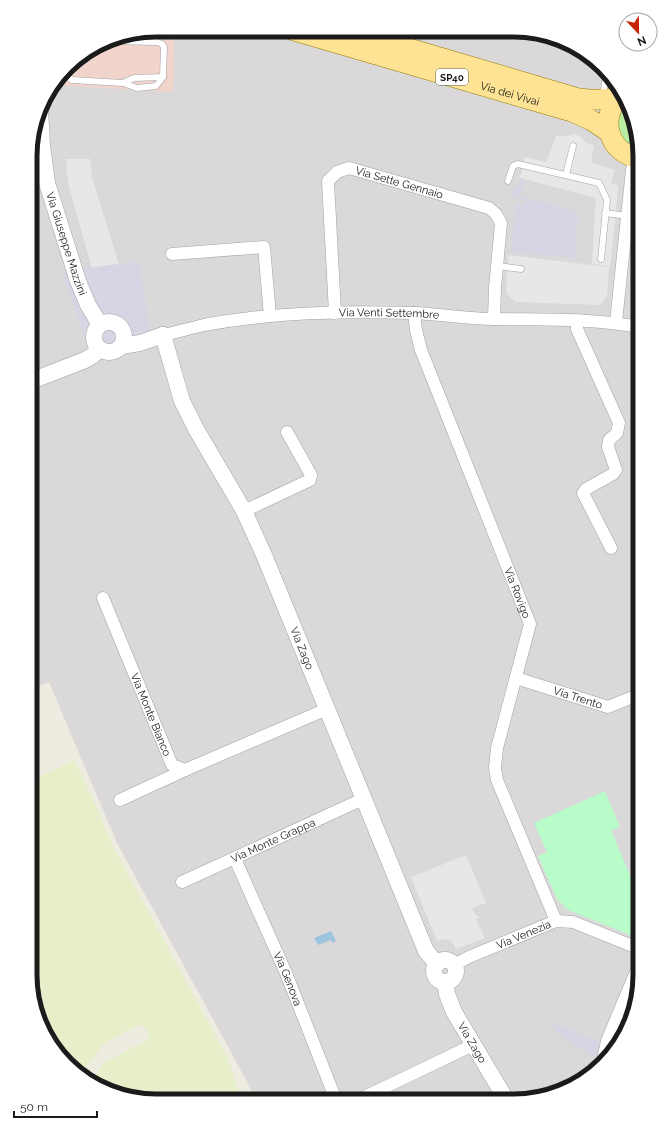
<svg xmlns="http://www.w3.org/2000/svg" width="670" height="1131" viewBox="0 0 670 1131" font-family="Raleway,sans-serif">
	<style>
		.residential { fill: #dad8d8 }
		.commercial { fill: #f1d5cd }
		.farmland { fill: #e6efc9 }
		.grass { fill: #baeda1 }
		.park { fill: #b8fdc9 }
		.parking { fill: #e7e7e7 }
		.plaza { fill: #d7d4e4 }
		.water { fill: #9dc5df }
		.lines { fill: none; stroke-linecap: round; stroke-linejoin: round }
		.service-casing { stroke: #a2a2a2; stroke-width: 7 }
		.minor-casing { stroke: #a2a2a2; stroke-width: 13 }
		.tertiary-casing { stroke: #a2a2a2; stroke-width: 17 }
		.primary-casing { stroke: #937b00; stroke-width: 21 }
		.service { stroke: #fff; stroke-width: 6 }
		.minor { stroke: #fff; stroke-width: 12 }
		.tertiary { stroke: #fff; stroke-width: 16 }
		.primary { stroke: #ffe394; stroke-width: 20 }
		.labels { text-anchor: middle; stroke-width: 3.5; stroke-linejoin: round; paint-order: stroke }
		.shield { fill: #fff; stroke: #5f5f5f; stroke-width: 1 }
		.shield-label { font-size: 10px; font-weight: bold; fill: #1b1b1b }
		.street-label { font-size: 11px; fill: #1b1b1b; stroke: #fff }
		.rim { fill: none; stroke: #1b1b1b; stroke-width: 5 }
	</style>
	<rect width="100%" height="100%" fill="#eeece0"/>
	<!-- residential -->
	<polygon class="residential" points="156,30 530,31 591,56 630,108 640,156 640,983 630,1023 614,1051 562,1091 514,1101 257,1100 117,843 49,682 30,690 31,140 43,100 73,61"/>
	<!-- commercial -->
	<polygon class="commercial" points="156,30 174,30 173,92 55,85 73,61 108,40"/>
	<!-- farmland -->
	<polygon class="farmland" points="75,760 115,850 227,1057 242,1100 140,1100 92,1080 104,1063 150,1038 144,1025 133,1028 104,1044 94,1057 78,1073 40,1023 30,975 30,781"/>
	<!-- grass -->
	<path class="grass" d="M628,105L630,108L638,148C618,142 611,120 628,105Z"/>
	<!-- park -->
	<polygon class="park" points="605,791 620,827 611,830 640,899 640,939 568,910 557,899 538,856 547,852 534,823"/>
	<!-- parking -->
	<g class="parking">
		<polygon points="575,134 580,136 587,143 594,146 591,162 615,170 611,183 618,185 616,213 610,266 592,264 596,198 520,178 525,157 546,162 556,136 565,136"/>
		<polygon points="66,159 90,159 92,177 121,271 94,276 68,183"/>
		<polygon points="508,255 609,267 607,296 600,305 515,302 506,293"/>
		<polygon points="466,855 486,903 472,908 475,914 480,918 476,919 485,938 456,949 452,941 445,939 437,941 411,877"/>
	</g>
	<!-- plaza -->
	<g class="plaza">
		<polygon points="521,178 525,179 520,196 578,212 575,258 511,252 516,202 522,205 526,201 511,197 515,184 519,186"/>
		<polygon points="139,261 152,344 94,363 62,273 75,270"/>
		<polygon points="554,1023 600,1042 595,1059 555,1031 552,1025"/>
	</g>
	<!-- water -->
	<polygon class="water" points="331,931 336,941 333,943 331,940 318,945 314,938"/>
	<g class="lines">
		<defs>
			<g id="service">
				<polyline points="106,41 157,42 162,44 164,47 163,77 156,86 137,88 123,83"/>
				<polyline points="65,75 72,80 123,83 134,78 163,77"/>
				<polyline points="603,97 605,82"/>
				<polyline points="566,175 573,146"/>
				<polyline points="508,181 513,166 518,164 599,183 607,200 601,259"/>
				<polyline points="605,213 628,216"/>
				<polyline points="497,266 521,269"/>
			</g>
			<g id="minor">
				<polyline points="172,254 264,247 270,316"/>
				<path id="s1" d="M335,313L328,181L337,172L349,168L489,208L496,214L501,223L495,288L494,319"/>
				<path id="s2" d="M414,313L416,330L421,350L530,624L497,748L495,768L497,780L556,921"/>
				<polyline points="577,321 577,329 619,423 617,433 609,440 608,447 616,470 613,474 586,489 583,493 611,548"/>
				<polyline points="616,322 632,170 635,158"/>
				<path id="s3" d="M163,335C177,332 191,328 204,325C273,312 344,311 413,313C440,314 467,319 495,319C543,320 592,318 640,327"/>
				<polyline points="244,511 310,480 311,475 287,432"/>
				<path id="s4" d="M103,598L172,765L185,770L327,709"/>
				<path id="s5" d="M516,678L608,707L640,694"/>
				<polyline points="120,800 185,770"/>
				<path id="s6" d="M235,859L286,973L336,1100"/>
				<path id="s7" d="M182,882L363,799"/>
				<path id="s8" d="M454,965L469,957L556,921L573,922L640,949"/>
				<polyline points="603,1060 607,1041 640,962"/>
				<polyline points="356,1101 473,1045"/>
			</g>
			<g id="tertiary">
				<path id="s9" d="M40,110L42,145L47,183L78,281L88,305L100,325"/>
				<circle cx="109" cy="337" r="15"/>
				<path id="s10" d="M163,335L182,401L196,429L244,511L264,555L426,951L437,964"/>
				<polyline points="121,346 140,343 163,335"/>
				<polyline points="31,381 85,360 92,356 99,349"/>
				<circle cx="445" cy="971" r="11"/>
				<path id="s11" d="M445,982L447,994L454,1012L507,1101"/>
			</g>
			<g id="primary">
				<path id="s12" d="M292,30L573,112L591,120L609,132"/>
				<path d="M350,31L577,98C592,101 605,100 620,97"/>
				<path d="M621,96C598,116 608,155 640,158"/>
			</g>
		</defs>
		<!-- service casing -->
		<use href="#service" class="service-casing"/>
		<!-- minor casing -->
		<use href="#minor" class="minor-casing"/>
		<!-- tertiary casing -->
		<use href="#tertiary" class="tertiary-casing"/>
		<!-- primary casing -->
		<use href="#primary" class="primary-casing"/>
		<!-- service -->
		<use href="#service" class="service"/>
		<!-- minor -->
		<use href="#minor" class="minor"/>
		<!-- tertiary -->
		<use href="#tertiary" class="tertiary"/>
		<!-- primary -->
		<use href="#primary" class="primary"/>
	</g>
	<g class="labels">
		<!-- shield labels -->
		<rect class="shield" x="436" y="69" width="32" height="16" rx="3"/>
		<g class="shield-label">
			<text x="452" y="81">SP40</text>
		</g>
		<!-- street labels -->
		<g class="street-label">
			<text dy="4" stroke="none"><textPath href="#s12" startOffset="227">Via dei Vivai</textPath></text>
			<text dy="4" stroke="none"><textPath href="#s1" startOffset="210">Via Sette Gennaio</textPath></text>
			<text dy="4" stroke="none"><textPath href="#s9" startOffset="137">Via Giuseppe Mazzini</textPath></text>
			<text dy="4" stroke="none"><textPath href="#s3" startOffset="228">Via Venti Settembre</textPath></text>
			<text dy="4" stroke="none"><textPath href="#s2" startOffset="299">Via Rovigo</textPath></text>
			<text dy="4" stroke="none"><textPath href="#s10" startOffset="344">Via Zago</textPath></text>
			<text dy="4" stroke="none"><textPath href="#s5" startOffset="65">Via Trento</textPath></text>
			<text dy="4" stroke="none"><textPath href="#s4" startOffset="126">Via Monte Bianco</textPath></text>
			<text dy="4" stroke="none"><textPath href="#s7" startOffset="100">Via Monte Grappa</textPath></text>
			<text dy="4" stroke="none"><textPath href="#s8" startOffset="76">Via Venezia</textPath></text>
			<text dy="4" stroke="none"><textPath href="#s6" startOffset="131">Via Genova</textPath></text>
			<text dy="4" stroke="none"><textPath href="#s11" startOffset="67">Via Zago</textPath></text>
		</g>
	</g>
	<!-- crop -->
	<path d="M0 0H670V1131H0ZM156 37H514A119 119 0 0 1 633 156V975A119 119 0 0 1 514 1094H156A119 119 0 0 1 37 975V156A119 119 0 0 1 156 37Z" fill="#fff" fill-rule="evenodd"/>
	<path class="rim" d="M156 37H514A119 119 0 0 1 633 156V975A119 119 0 0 1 514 1094H156A119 119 0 0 1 37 975V156A119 119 0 0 1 156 37Z"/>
	<!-- north arrow -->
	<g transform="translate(638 32) rotate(158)"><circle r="19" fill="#ffffff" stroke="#a4a4a4"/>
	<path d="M0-3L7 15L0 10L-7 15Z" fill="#c72200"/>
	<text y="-6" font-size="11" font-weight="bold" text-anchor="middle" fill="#1b1b1b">N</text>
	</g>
	<!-- scale -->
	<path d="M14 1111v6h83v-6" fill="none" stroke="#1b1b1b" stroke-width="2"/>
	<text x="20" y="1111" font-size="12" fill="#1b1b1b" stroke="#ffffff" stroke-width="3" paint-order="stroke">50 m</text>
</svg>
